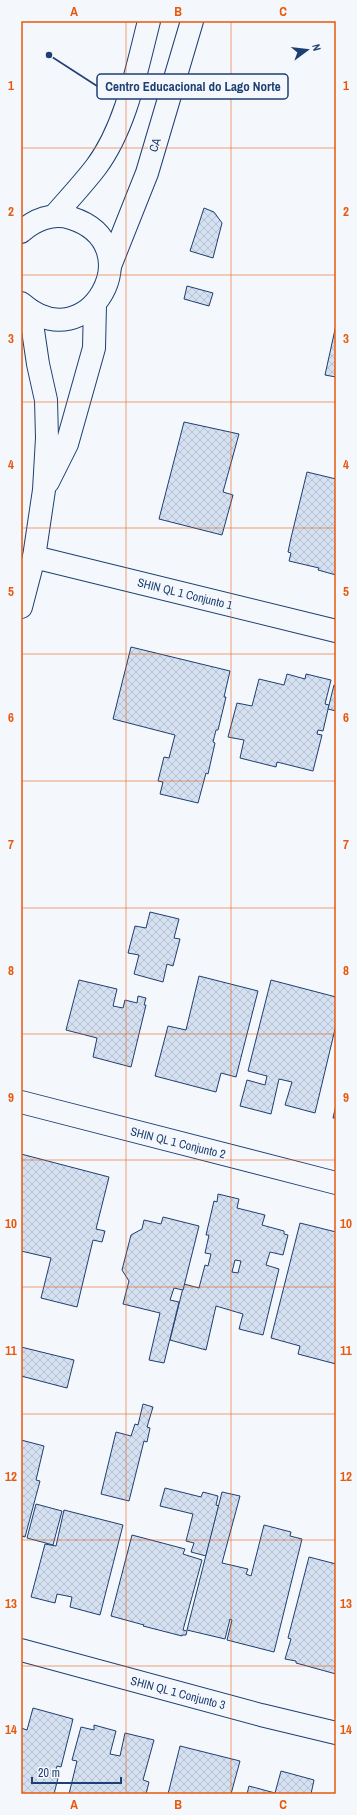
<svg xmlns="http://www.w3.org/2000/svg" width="357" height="1815" viewBox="0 0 357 1815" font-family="'Archivo Narrow',sans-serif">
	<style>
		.building { fill: url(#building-cross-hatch); stroke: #1d3f73; fill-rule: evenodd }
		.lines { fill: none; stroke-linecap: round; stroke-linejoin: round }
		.minor-casing { stroke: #1d3f73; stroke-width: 24 }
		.minor { stroke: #f4f7fb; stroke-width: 22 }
		.grid { fill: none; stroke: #e8590c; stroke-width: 1; stroke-opacity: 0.55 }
		.labels { text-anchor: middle; stroke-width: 3; stroke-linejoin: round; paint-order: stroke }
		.street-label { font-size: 12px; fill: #1d3f73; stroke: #f4f7fb }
		.leader { fill: none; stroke: #1d3f73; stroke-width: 1.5 }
		.callout-dot { fill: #1d3f73; stroke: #f4f7fb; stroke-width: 1.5 }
		.callout { fill: #f4f7fb; stroke: #1d3f73; stroke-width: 1.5 }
		.callout-label { font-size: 13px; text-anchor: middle; font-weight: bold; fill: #1d3f73 }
		.neatline { fill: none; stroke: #e8590c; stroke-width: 1.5 }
		.grid-label { font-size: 13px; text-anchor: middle; font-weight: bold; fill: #e8590c }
	</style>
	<defs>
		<pattern id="building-cross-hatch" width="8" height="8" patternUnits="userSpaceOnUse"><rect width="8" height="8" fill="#d5e0f0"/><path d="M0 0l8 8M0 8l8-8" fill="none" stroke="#b6c1d1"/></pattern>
	</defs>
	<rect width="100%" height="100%" fill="#f4f7fb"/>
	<!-- building -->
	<g class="building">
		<polygon points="204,208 214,212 222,223 213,258 190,251"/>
		<polygon points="187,286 213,293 209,306 184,299"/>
		<polygon points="336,325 336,377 325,375"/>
		<polygon points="184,422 239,434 223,492 233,495 222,535 159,519"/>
		<polygon points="307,472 336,479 336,575 318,570 319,568 289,561 291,553 288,552 291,538"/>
		<polygon points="131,647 230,671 224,697 226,697 218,730 216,730 213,742 215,743 208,774 206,773 198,803 160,794 163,782 158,781 164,757 169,758 175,735 113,719"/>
		<polygon points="287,674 305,679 306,674 331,680 325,704 329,705 323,731 318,730 317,734 322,735 313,771 277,762 276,767 240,758 244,740 228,737 237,703 252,706 259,679 284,685"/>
		<polygon points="334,685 336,686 336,711 328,709"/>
		<polygon points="150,912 179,919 174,938 180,939 173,966 167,964 163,982 134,974 139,955 128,953 135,926 146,928"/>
		<polygon points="199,976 258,991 236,1077 221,1073 216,1092 155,1076 168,1026 186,1030"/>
		<polygon points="79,980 117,989 113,1006 123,1008 125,1000 137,1003 138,996 146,998 144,1005 146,1005 131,1067 93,1057 97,1038 66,1030"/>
		<polygon points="271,980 336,997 336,1025 315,1113 285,1105 292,1082 279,1079 271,1114 240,1106 247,1080 265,1085 267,1076 248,1071"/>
		<polygon points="336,1105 336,1118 333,1118"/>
		<polygon points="21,1154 109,1177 96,1229 105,1231 102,1242 93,1240 77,1307 41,1298 51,1258 21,1251"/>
		<path d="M218,1194L239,1199L237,1208L265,1215L262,1225L284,1231V1234L288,1235L283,1255L270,1252L266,1265L279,1269L263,1335L239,1329L243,1314L216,1306L206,1350L170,1340L184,1284L199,1288L205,1265L208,1266L211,1254L205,1253L209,1235H206L214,1201L217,1202ZM235,1260L241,1261L238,1273L232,1272Z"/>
		<polygon points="163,1217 199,1226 183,1290 174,1288 170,1300 179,1302 164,1363 149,1360 160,1313 123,1304 129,1281 122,1270 131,1235 142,1229 144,1220 161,1224"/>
		<polygon points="300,1223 336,1232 336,1364 298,1354 300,1346 271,1338"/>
		<polygon points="21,1347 74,1360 67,1388 21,1376"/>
		<polygon points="143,1404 153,1407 147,1427 150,1428 147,1442 144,1441 129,1501 101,1494 116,1432 131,1436 135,1424 138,1425"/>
		<polygon points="21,1440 44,1446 36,1480 40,1481 25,1537 22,1536 21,1539"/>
		<polygon points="165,1488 201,1497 203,1492 218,1496 216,1505 219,1506 206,1556 191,1552 194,1543 186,1541 193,1514 160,1506"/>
		<polygon points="222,1492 240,1496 222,1563 248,1569 246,1574 251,1576 264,1525 291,1532 290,1536 302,1539 274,1652 227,1640 232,1620 230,1619 225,1639 187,1630"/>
		<polygon points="36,1504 62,1511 53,1545 27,1538"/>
		<polygon points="64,1510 123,1525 100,1615 70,1607 72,1597 57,1594 55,1603 31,1597 45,1544 56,1546"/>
		<polygon points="132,1535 185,1549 183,1554 202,1560 183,1630 187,1631 186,1635 182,1635 182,1636 143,1626 144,1625 111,1616"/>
		<polygon points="309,1557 336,1564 336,1674 296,1663 296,1661 285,1659 291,1639 288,1638"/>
		<polygon points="33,1708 73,1719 61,1767 57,1766 54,1778 58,1778 54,1794 21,1794 21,1728 27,1730"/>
		<polygon points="94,1725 116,1731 110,1754 120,1756 125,1733 154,1740 143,1780 149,1782 146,1794 69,1794 77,1761 72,1760 81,1727 94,1730"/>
		<polygon points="180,1746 240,1761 231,1794 168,1794"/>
		<polygon points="281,1771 314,1780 311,1794 247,1794 249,1786 275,1793"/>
	</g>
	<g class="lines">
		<defs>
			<g id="minor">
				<path d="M54,216C68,200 83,184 96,167C126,127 137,68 149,21"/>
				<path d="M21,232C34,220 53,212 71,218C154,244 88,363 21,303"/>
				<polyline points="110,266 147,173 192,21"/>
				<polyline points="48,482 67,444 94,348 95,305"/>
				<polyline points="34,557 336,631"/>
				<polyline points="21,607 34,557 44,490 47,438 46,400 38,364 30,310"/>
				<polyline points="21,1102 336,1183"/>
				<polyline points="21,1650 261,1715 336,1733"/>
			</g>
		</defs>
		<!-- minor casing -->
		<use href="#minor" class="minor-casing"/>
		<!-- minor -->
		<use href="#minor" class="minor"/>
	</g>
	<!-- grid -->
	<path class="grid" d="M126,21V1794M231,21V1794M21,148H336M21,275H336M21,402H336M21,528H336M21,654H336M21,781H336M21,908H336M21,1034H336M21,1160H336M21,1287H336M21,1414H336M21,1540H336M21,1666H336"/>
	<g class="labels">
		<!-- street labels -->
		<g class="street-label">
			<text transform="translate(155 145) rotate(-73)" y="4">CA</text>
			<text transform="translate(185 594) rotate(14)" y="4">SHIN QL 1 Conjunto 1</text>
			<text transform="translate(178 1143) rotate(14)" y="4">SHIN QL 1 Conjunto 2</text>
			<text transform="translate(178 1693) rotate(15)" y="4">SHIN QL 1 Conjunto 3</text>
		</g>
	</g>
	<!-- callouts -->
	<path class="leader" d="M49 55L97 86"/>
	<circle class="callout-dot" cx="49" cy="55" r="4"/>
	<rect class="callout" x="97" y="74" width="191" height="25" rx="4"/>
	<g class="callout-label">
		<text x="193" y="91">Centro Educacional do Lago Norte</text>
	</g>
	<!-- border -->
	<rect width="357" height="1815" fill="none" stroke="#f4f7fb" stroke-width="44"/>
	<!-- north arrow -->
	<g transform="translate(307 50) rotate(75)" stroke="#f4f7fb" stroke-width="3" paint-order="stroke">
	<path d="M0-3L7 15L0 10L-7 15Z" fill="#1d3f73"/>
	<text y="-6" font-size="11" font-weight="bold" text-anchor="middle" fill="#1d3f73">N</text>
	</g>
	<!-- scale -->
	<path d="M32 1777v6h89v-6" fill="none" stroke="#1d3f73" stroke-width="2"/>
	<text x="38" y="1777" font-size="12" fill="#1d3f73" stroke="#f4f7fb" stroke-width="3" paint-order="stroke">20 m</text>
	<rect x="22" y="22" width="313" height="1771" class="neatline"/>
	<g class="grid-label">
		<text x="74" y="16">A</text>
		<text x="178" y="16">B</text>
		<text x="283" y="16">C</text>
		<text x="11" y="90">1</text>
		<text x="346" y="90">1</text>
		<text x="11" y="216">2</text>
		<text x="346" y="216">2</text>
		<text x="11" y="343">3</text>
		<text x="346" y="343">3</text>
		<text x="11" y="469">4</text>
		<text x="346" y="469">4</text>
		<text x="11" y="596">5</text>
		<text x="346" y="596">5</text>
		<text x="11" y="722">6</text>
		<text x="346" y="722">6</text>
		<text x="11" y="849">7</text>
		<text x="346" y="849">7</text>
		<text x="11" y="975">8</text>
		<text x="346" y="975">8</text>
		<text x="11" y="1102">9</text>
		<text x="346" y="1102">9</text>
		<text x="11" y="1228">10</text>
		<text x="346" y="1228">10</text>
		<text x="11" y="1355">11</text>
		<text x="346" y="1355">11</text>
		<text x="11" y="1481">12</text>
		<text x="346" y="1481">12</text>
		<text x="11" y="1608">13</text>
		<text x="346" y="1608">13</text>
		<text x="11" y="1734">14</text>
		<text x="346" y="1734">14</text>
		<text x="74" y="1809">A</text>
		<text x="178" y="1809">B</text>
		<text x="283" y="1809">C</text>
	</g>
</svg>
